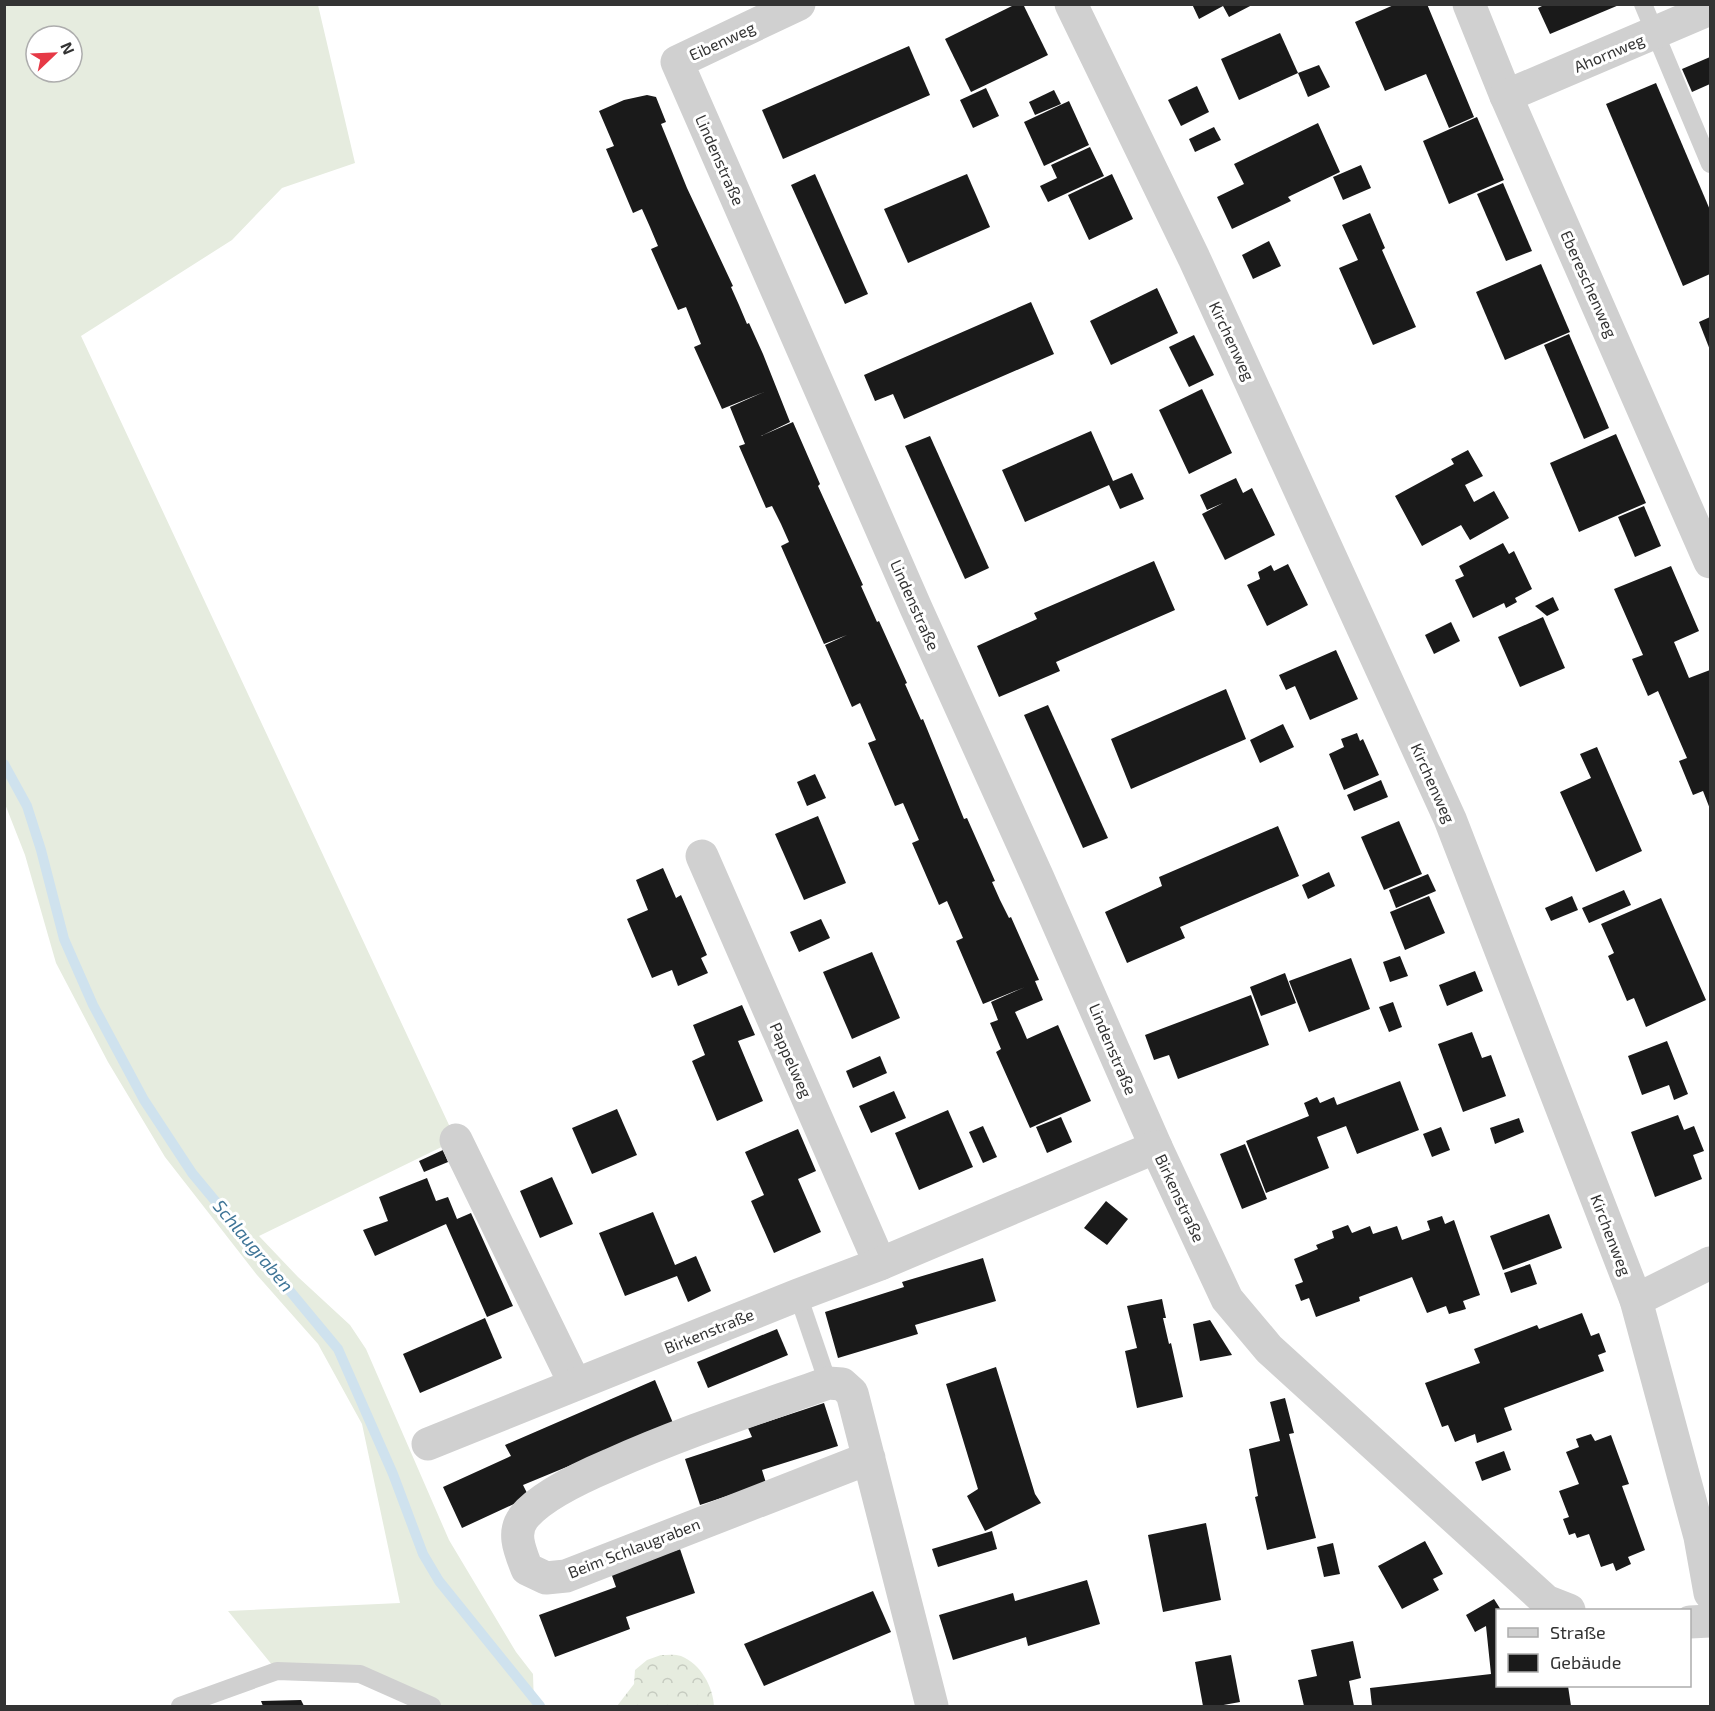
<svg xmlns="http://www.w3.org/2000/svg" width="1715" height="1711" viewBox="0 0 1715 1711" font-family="'Exo 2',sans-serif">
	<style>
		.grass { fill: #e6ecdf; fill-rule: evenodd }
		.park { fill: url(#park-crowns) }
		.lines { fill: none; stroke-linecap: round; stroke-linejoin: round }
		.stream { stroke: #cfe2ee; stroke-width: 10 }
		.building { fill: #1a1a1a }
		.lane { stroke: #d0d0d0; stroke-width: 18 }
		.street { stroke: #d0d0d0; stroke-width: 33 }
		.labels { text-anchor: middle; stroke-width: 6; stroke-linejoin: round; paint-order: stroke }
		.street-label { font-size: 16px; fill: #333; stroke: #fff }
		.water-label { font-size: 18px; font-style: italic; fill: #3f7597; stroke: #fff }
	</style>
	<defs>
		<pattern id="park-crowns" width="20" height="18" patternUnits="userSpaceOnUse" patternTransform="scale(1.5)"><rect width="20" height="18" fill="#e6ecdf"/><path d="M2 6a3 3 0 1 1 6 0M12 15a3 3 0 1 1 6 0" fill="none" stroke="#c6cbc0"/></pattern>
	</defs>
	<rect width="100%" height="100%" fill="#fff"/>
	<!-- grass -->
	<path class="grass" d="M5,5H318L355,163L282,188L232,240L81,336L456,1140L259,1236L298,1277L350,1325L366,1349L449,1540L516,1652L533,1674L534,1706H432L360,1674L277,1671L228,1611L400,1603L362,1424L318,1344L257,1275L165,1157L108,1062L56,963L25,855L5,804ZM36,36H72V72H36Z"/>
	<!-- park -->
	<path class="park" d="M661,1655C667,1655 675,1654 681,1656C701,1664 713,1687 714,1706H617L634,1684L635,1670L647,1660Z"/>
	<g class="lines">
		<!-- stream -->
		<polyline class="stream" points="4,764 27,806 41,850 64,939 93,1005 144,1100 192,1173 338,1349 393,1474 423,1554 439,1581 540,1706"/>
	</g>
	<!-- building -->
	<g class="building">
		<polygon points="1016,4 1023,4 1048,55 971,92 945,39"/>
		<polygon points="1192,4 1254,4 1229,17 1223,6 1199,19"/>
		<polygon points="1396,4 1427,4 1474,117 1449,128 1426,74 1385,91 1355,22"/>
		<polygon points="1546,4 1619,4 1619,5 1550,34 1538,8"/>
		<polygon points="1280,33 1298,73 1239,100 1221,59"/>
		<polygon points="909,46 930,95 783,159 762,110"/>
		<polygon points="1710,57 1710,84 1692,92 1682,69"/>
		<polygon points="1319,65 1330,87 1308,97 1298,73"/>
		<polygon points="1656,83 1710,210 1710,274 1683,286 1606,104"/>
		<polygon points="1197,86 1209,112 1181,126 1168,100"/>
		<polygon points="986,88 999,116 973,128 960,100"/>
		<polygon points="1054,90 1061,104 1035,115 1029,102"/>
		<polygon points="647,95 656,97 666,122 661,124 687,188 733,286 731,287 739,305 747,324 749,323 763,354 790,422 761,436 793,422 820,484 818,486 863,585 861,586 877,622 879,621 907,683 905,684 921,720 923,719 964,819 967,818 995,881 992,882 1000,900 1009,918 1011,917 1039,980 1035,981 1043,1000 1015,1012 1021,1025 1027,1039 1058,1025 1091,1101 1030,1128 996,1052 1001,1049 990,1023 998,1020 991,1002 1025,987 983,1004 956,941 963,938 947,901 939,905 912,843 919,840 903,803 895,806 868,743 876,740 860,703 852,707 825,645 847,635 824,644 781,546 789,542 781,524 772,506 766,508 739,446 745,444 730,407 764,392 722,409 694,347 701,344 686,307 678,310 651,249 658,246 650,227 642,209 633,213 606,149 614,146 599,111 624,100"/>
		<polygon points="1069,101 1089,145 1044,166 1024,122"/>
		<polygon points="1477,117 1504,180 1449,204 1423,141"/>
		<polygon points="1318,123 1340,172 1288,197 1291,201 1232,229 1217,197 1244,184 1234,164"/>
		<polygon points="1214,127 1221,140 1195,152 1189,139"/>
		<polygon points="1090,147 1104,176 1048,202 1040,186 1057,178 1051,165"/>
		<polygon points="1361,165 1371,188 1343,200 1333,177"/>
		<polygon points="815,174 868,294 845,304 791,185"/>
		<polygon points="967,174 990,227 908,263 884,209"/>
		<polygon points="1112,174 1133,219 1089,240 1068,195"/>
		<polygon points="1503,183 1532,251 1506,261 1477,194"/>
		<polygon points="1370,213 1385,248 1382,250 1416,327 1373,345 1339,268 1358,260 1342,225"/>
		<polygon points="1269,241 1281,266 1253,279 1242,255"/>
		<polygon points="1541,264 1570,332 1505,360 1476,292"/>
		<polygon points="1157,288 1178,333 1111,365 1090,321"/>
		<polygon points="1031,302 1054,354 904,419 893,394 875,401 864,375"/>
		<polygon points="1710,317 1710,350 1699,322"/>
		<polygon points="1569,334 1609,428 1584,439 1544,345"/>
		<polygon points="1194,335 1214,375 1189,387 1169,347"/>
		<polygon points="1202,389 1232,453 1189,474 1159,410"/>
		<polygon points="1091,431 1113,481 1132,473 1144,499 1120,509 1109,485 1025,522 1002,470"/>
		<polygon points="1616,434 1646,503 1579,532 1550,463"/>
		<polygon points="930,436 989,568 965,579 905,446"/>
		<polygon points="1468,450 1483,476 1465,485 1474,502 1494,491 1509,518 1470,540 1461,525 1422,546 1395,496 1454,464 1451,459"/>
		<polygon points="1236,478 1243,493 1252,488 1275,535 1225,560 1202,514 1223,503 1207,510 1200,495"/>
		<polygon points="1644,506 1661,546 1635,557 1618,517"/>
		<polygon points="1503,543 1509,554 1514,551 1532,589 1515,598 1517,602 1506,608 1504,603 1473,618 1455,580 1464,576 1459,566"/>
		<polygon points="1154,561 1175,610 1056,662 1060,671 999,697 977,646 1037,619 1034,613"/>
		<polygon points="1288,564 1308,605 1267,626 1247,585 1260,579 1258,572 1271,565 1274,571"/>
		<polygon points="1671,566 1699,631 1674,642 1689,678 1710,670 1710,809 1703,791 1693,795 1679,761 1687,758 1658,691 1648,696 1632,659 1643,655 1614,589"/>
		<polygon points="1553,597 1559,610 1547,616 1535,606"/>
		<polygon points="1543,617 1565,668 1520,687 1498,637"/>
		<polygon points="1451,622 1460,641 1434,654 1425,635"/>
		<polygon points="1336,650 1358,699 1310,720 1295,686 1286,690 1279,675"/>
		<polygon points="1226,689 1246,739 1131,789 1111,739"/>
		<polygon points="1048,705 1108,838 1083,848 1024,715"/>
		<polygon points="1283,724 1294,747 1260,763 1250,740"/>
		<polygon points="1357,733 1360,741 1363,739 1379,775 1344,790 1329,754 1344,747 1341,739"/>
		<polygon points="1597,747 1642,851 1596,872 1560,792 1591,778 1580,754"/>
		<polygon points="815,774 826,798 807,806 797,782"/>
		<polygon points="1381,780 1388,797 1354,811 1347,795"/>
		<polygon points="818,816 846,883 804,900 775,834"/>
		<polygon points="1399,821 1422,874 1384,890 1361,837"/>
		<polygon points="1278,826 1299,876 1180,927 1185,938 1127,963 1105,912 1162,886 1159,877"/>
		<polygon points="663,868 676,898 681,895 707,955 701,958 708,973 678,986 672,970 652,978 627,919 648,910 636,880"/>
		<polygon points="1329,872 1335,886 1308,899 1302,885"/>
		<polygon points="1428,874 1436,891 1396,908 1389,890"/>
		<polygon points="1624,890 1631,905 1589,923 1582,908"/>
		<polygon points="1429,896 1445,933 1405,950 1390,912"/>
		<polygon points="1572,896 1578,910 1551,921 1545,908"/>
		<polygon points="1661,898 1706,1000 1646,1027 1634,998 1627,1001 1608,956 1614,953 1601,924"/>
		<polygon points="821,919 830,938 799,952 790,932"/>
		<polygon points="872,952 900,1018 852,1039 823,972"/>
		<polygon points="1400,956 1408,976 1390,982 1383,962"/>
		<polygon points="1351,958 1370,1009 1309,1032 1289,981"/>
		<polygon points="1475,971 1483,991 1447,1006 1439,985"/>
		<polygon points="1285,973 1296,1003 1261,1016 1250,987"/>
		<polygon points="1251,995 1269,1045 1178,1079 1169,1055 1154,1060 1145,1035"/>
		<polygon points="1393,1002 1402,1027 1389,1032 1379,1007"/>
		<polygon points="742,1005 755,1035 738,1041 763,1101 717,1121 692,1061 705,1055 693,1025"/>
		<polygon points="1472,1032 1482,1058 1491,1055 1506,1096 1463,1112 1438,1044"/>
		<polygon points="1667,1041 1688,1094 1674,1100 1669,1085 1642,1095 1628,1056"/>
		<polygon points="880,1056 887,1073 853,1088 846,1071"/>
		<polygon points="1400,1081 1419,1130 1357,1154 1346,1126 1317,1137 1329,1168 1266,1193 1246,1141 1309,1116 1304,1103 1317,1097 1320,1103 1334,1097 1337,1105"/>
		<polygon points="894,1091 906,1118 871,1133 859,1106"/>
		<polygon points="617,1109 637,1155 592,1174 572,1128"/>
		<polygon points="948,1110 973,1167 919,1190 895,1133"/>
		<polygon points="1678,1115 1684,1130 1694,1126 1704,1151 1693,1155 1702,1179 1655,1197 1631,1132"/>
		<polygon points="1061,1117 1072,1142 1047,1153 1036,1127"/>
		<polygon points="1519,1118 1524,1132 1495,1144 1490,1128"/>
		<polygon points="983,1126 997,1157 983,1163 969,1132"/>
		<polygon points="1441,1127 1450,1150 1432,1157 1423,1134"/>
		<polygon points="798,1129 816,1171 798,1179 821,1232 774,1253 751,1201 764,1195 745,1152"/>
		<polygon points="1245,1144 1267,1199 1242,1209 1220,1154"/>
		<polygon points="443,1150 448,1162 424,1172 419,1161"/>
		<polygon points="552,1177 573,1224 540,1238 520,1191"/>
		<polygon points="427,1178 436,1201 448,1197 457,1219 471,1213 513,1306 487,1317 446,1224 375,1256 363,1230 388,1221 379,1197"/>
		<polygon points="1106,1201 1128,1219 1107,1245 1084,1228"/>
		<polygon points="653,1212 675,1265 696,1256 711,1291 688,1302 677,1276 625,1296 599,1233"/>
		<polygon points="1549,1214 1562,1248 1503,1270 1490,1236"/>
		<polygon points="1442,1216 1445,1224 1454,1220 1480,1295 1463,1301 1466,1309 1449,1314 1446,1306 1427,1313 1412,1277 1359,1297 1360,1301 1316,1317 1309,1298 1301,1301 1295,1285 1303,1282 1294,1259 1318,1249 1316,1245 1334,1238 1332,1231 1348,1225 1352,1233 1370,1226 1373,1234 1397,1226 1402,1240 1430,1230 1427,1221"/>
		<polygon points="983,1258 996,1301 915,1325 918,1334 838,1358 825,1312 904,1287 902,1282"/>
		<polygon points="1530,1264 1537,1284 1511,1293 1504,1273"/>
		<polygon points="1162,1299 1166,1318 1163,1318 1169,1344 1171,1343 1183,1397 1137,1408 1125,1351 1137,1348 1127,1306"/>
		<polygon points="1582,1313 1591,1336 1599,1333 1606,1352 1598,1355 1604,1371 1504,1408 1512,1430 1477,1443 1475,1434 1455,1442 1448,1425 1442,1427 1425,1383 1480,1363 1474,1349 1537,1325 1539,1329"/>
		<polygon points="485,1318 502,1358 420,1393 403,1354"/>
		<polygon points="1210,1320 1232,1355 1200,1361 1193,1324"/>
		<polygon points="777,1329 788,1355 708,1388 697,1362"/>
		<polygon points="996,1367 1035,1494 1041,1503 985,1531 967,1496 978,1489 946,1384"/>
		<polygon points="655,1380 673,1423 523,1485 529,1497 462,1528 443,1487 511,1456 505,1445"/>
		<polygon points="1285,1398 1294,1433 1289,1434 1316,1538 1267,1550 1255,1497 1258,1496 1249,1449 1280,1441 1270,1402"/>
		<polygon points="824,1403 838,1446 762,1470 766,1483 700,1505 685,1459 752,1437 748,1428"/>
		<polygon points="1591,1434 1595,1441 1611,1435 1629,1484 1622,1486 1645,1550 1628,1557 1631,1564 1616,1571 1613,1563 1601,1567 1589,1534 1577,1538 1575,1533 1569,1535 1563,1519 1569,1517 1559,1491 1579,1484 1566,1452 1579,1447 1576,1439"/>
		<polygon points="1504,1451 1511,1470 1482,1481 1475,1462"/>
		<polygon points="1206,1523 1221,1600 1163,1612 1148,1535"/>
		<polygon points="992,1531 997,1549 938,1567 932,1549"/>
		<polygon points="1425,1541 1443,1574 1433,1579 1439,1590 1402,1609 1378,1566"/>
		<polygon points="1333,1543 1340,1574 1324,1577 1317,1547"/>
		<polygon points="680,1549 695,1593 626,1617 630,1629 555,1657 539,1615 616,1587 611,1573"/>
		<polygon points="1087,1580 1100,1624 1028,1646 1026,1637 953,1660 939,1615 1013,1593 1015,1601"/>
		<polygon points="873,1591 891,1632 764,1686 744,1644"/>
		<polygon points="1494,1599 1501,1610 1497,1611 1497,1686 1568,1686 1571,1706 1372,1706 1370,1688 1491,1674 1486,1626 1475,1632 1466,1615"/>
		<polygon points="1353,1641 1361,1678 1349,1681 1354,1706 1304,1706 1298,1680 1317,1676 1311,1650"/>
		<polygon points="1231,1655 1240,1702 1218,1706 1203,1706 1195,1662"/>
		<polygon points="301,1700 304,1706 263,1706 261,1701"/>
	</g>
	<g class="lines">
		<!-- lane -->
		<g class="lane">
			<polyline points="1643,4 1710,164"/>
			<polyline points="798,1295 828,1383"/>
			<polyline points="180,1706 277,1671 360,1674 432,1706"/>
		</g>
		<!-- street -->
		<g class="street">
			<polyline points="799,4 677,62 916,608 1038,878 1156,1147"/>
			<polyline points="1071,4 1194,258 1450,819 1636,1300 1700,1537 1710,1593"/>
			<polyline points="1469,4 1506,96 1710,562"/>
			<polyline points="1506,96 1710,9"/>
			<polyline points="702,856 880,1264"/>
			<polyline points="456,1140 575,1384"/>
			<polyline points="1636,1300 1710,1263"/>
			<polyline points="428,1444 798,1295 880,1264 1156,1147 1227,1299 1269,1349 1546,1601 1569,1610"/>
			<path d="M869,1458L566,1576L546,1578L527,1569C521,1553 511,1533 524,1517C542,1495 584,1476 610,1465C681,1433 755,1409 828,1383L842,1384L852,1393L932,1706"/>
			<polyline points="1690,1622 1710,1621"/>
		</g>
	</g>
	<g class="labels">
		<!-- street labels -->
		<g class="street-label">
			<text transform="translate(722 41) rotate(-25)" y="6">Eibenweg</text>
			<text transform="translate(1609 53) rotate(-23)" y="6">Ahornweg</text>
			<text transform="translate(720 160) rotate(66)" y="6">Lindenstraße</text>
			<text transform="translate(1589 284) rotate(66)" y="6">Ebereschenweg</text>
			<text transform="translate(1232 341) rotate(65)" y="6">Kirchenweg</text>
			<text transform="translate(915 605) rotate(66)" y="6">Lindenstraße</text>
			<text transform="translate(1433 783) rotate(66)" y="6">Kirchenweg</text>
			<text transform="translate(1113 1049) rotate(67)" y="6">Lindenstraße</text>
			<text transform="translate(791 1060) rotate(66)" y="6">Pappelweg</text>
			<text transform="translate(1180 1198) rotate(65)" y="6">Birkenstraße</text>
			<text transform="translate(1611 1235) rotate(69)" y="6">Kirchenweg</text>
			<text transform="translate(709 1331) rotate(-22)" y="6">Birkenstraße</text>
			<text transform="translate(634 1548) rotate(-21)" y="6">Beim Schlaugraben</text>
		</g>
		<!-- water labels -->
		<g class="water-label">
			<text transform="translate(253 1246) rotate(50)" y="6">Schlaugraben</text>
		</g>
	</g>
	<!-- border -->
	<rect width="1715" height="1711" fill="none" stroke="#333333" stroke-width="12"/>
	<!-- legend -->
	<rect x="1496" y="1609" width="195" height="78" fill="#ffffff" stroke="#adadad" stroke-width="1.5"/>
	<rect x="1508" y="1628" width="30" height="9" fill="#d0d0d0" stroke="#adadad" stroke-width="1.5"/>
	<text x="1550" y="1639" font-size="18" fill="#333333">Straße</text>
	<rect x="1508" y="1654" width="30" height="18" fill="#1a1a1a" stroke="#adadad" stroke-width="1.5"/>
	<text x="1550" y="1669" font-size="18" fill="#333333">Gebäude</text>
	<!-- north arrow -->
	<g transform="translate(54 54) rotate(67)"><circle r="28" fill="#ffffff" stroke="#adadad" stroke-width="1.5"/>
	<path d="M0-4.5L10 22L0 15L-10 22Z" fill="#e63946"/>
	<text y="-9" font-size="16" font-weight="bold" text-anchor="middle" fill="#333333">N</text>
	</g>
</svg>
